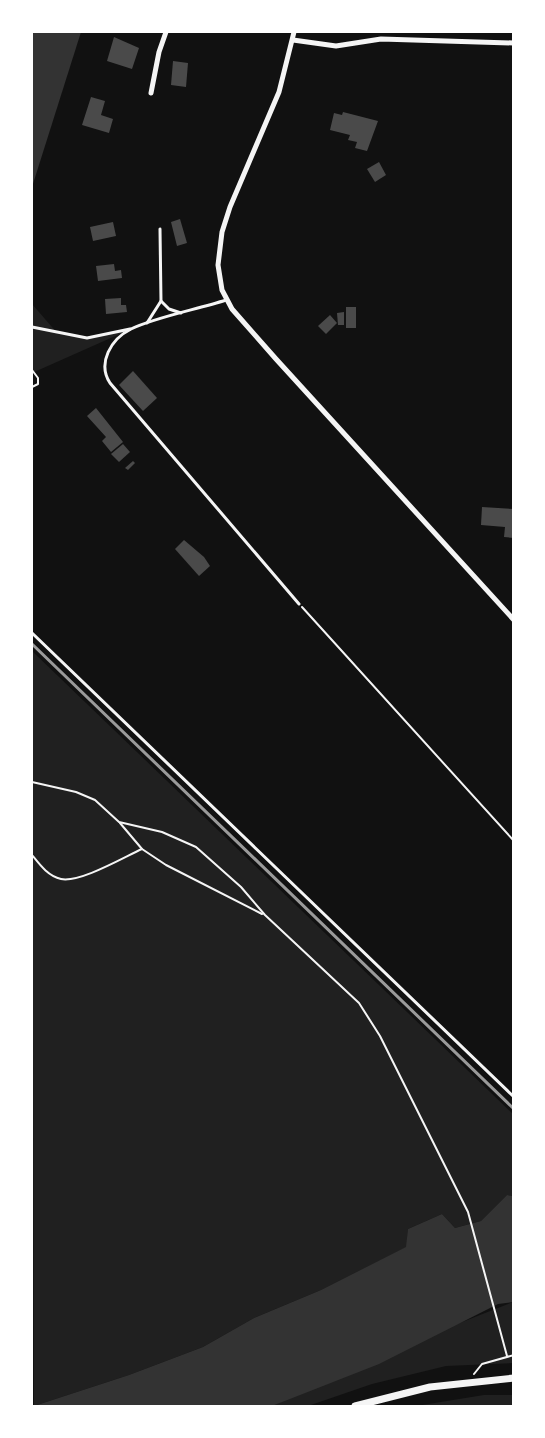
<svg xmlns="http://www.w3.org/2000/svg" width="545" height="1438" viewBox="0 0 545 1438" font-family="'Alegreya Sans',sans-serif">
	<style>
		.green { fill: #202020 }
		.water { fill: #333 }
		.building { fill: #4a4a4a }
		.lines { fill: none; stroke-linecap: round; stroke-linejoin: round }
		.path { stroke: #f5f5f5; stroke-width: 2 }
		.service { stroke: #f5f5f5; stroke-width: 3 }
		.minor { stroke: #f5f5f5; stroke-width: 5 }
		.tertiary { stroke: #f5f5f5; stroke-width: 7 }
		.rail { stroke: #9a9a9a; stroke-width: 3 }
	</style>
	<rect width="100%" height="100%" fill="#111"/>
	<!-- green -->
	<g class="green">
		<polygon points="32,304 58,334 87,338 131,329 32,373"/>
		<polygon points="32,651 514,1115 513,1196 507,1195 481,1221 455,1228 442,1214 408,1229 407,1247 321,1290 254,1318 203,1347 129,1375 34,1406"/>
		<polygon points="513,1302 513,1363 446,1366 372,1384 308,1406 272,1406 452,1326"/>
		<polygon points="484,1395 513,1395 513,1406 416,1406"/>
	</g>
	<!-- water -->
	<g class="water">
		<polygon points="32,32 81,32 32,187"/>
		<polygon points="507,1195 513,1196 513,1302 498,1304 379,1364 272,1406 34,1406 129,1375 203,1347 254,1318 321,1290 406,1247 408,1229 442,1214 455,1228 481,1221"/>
	</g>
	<!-- building -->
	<g class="building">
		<polygon points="114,37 139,48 132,69 107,61"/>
		<polygon points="173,61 188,63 186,87 171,85"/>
		<polygon points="91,97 105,101 101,115 113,119 109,133 82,125"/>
		<polygon points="343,112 378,121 367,151 355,148 357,142 348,140 350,135 330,130 334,113 342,115"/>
		<polygon points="379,162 386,175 375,182 367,169"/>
		<polygon points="180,219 187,243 177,246 171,222"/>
		<polygon points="113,222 116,236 93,241 90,227"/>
		<polygon points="114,264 115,271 121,270 122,278 98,281 96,266"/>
		<polygon points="121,298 121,305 126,305 127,312 106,314 105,299"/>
		<rect x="346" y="307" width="10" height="21"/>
		<polygon points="344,312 344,325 338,325 337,313"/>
		<polygon points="330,315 337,323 326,334 318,326"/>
		<polygon points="133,371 157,398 143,411 119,385"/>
		<polygon points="96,408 123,442 111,452 102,441 106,437 87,416"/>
		<polygon points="123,444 130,452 119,462 111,454"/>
		<polygon points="133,461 135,463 128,470 125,468"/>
		<polygon points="482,507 514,509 514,538 504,537 505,527 481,525"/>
		<polygon points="184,540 204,557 210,566 199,576 175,549"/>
	</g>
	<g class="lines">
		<!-- path -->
		<g class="path">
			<polyline points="32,370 38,378 38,384 32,387"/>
			<polyline points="302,607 514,841"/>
			<polyline points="32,782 76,792 95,800 119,822 162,832 196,847 241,887 265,915 359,1003 380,1036 468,1212 507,1356"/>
			<polyline points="120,823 142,849 166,865 262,914"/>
			<path d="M32,855C40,865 48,876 61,879C80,883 124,857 142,849"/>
			<polyline points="474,1374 482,1364 514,1355"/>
		</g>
		<!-- service -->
		<g class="service">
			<polyline points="160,229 161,301 169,309 181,313"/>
			<path d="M226,300C199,309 156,317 131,329C111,339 97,363 110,383L299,604"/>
			<polyline points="147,323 161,301"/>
			<polyline points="32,327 87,338 130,329"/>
			<polyline points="32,633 514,1097"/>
		</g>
		<!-- minor -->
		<g class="minor">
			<polyline points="294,32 279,92 230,207 222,232 218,265 222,290 232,309 276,359 514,620"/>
			<polyline points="293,40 336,46 381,39 514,43"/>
			<polyline points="151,93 159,52 166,32"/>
		</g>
		<!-- tertiary -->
		<polyline class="tertiary" points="355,1406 430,1387 514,1378"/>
		<!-- rail -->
		<polyline class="rail" points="32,644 514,1109"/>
	</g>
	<!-- border -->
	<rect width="545" height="1438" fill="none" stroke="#ffffff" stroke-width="66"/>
</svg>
